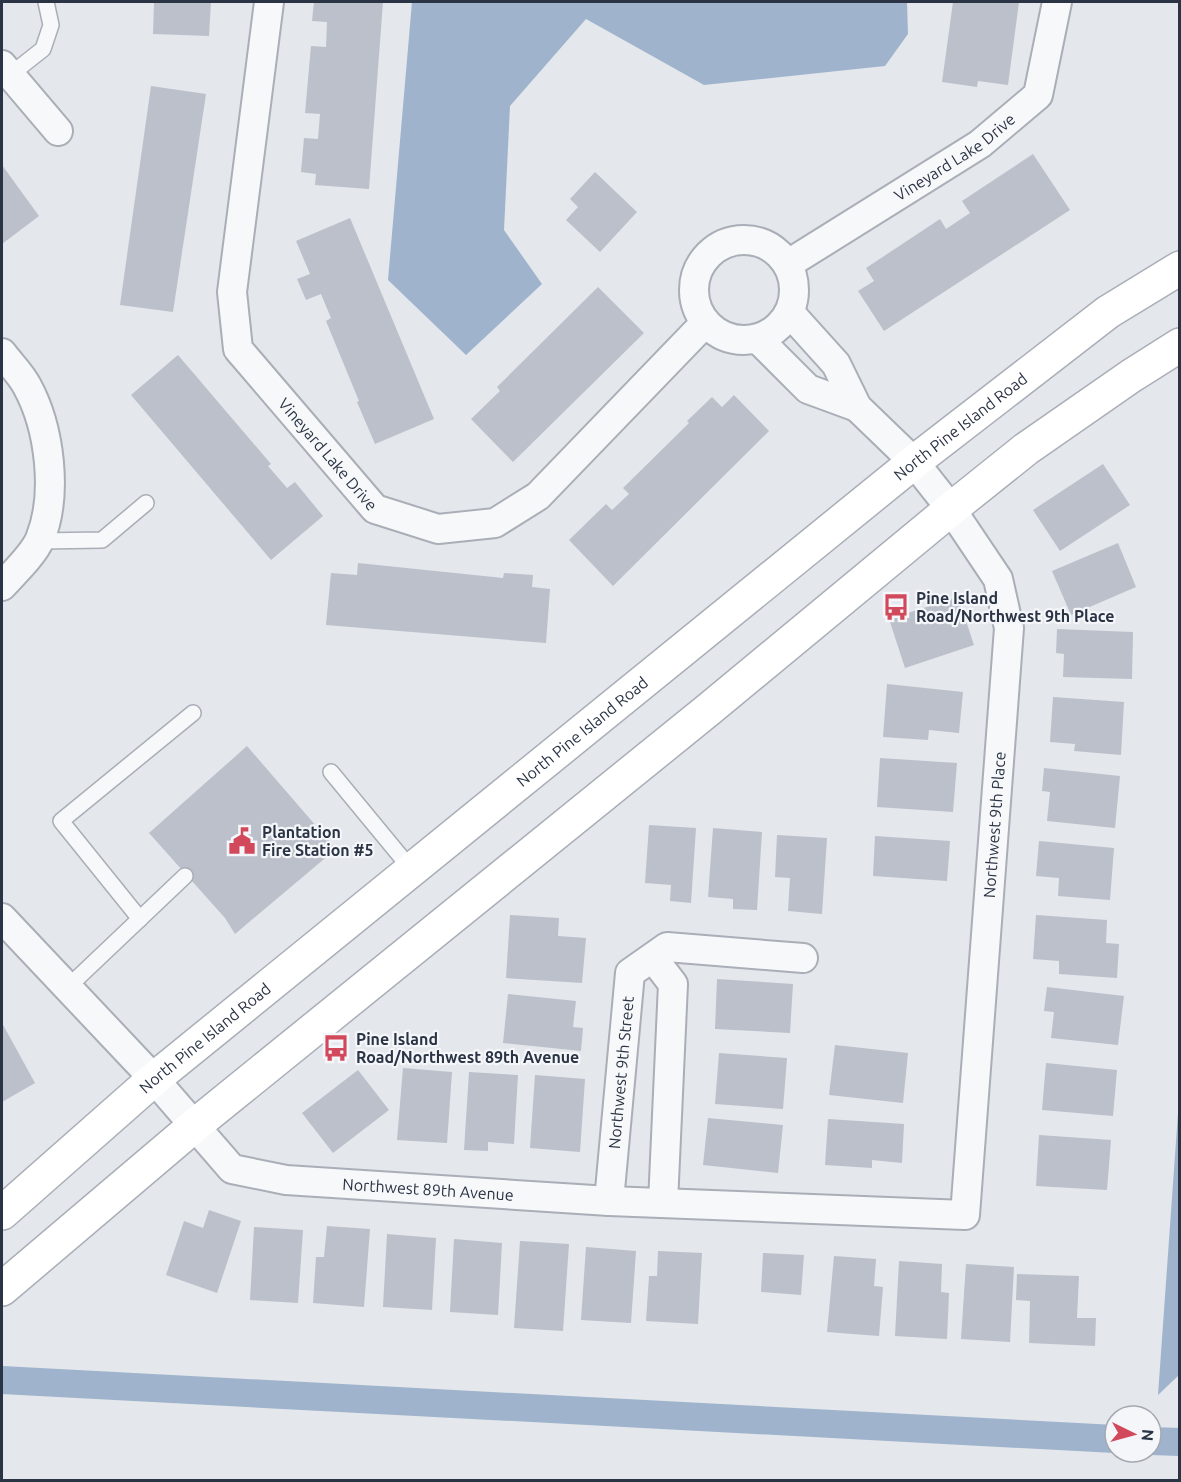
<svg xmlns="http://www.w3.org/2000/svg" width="1181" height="1482" viewBox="0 0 1181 1482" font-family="Ubuntu,sans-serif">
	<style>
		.water { fill: #9fb4cc }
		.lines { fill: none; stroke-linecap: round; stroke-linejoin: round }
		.canal { stroke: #9fb4cc; stroke-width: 28 }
		.building { fill: #bbc0ca }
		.service-casing { stroke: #a9aeb7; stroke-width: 18 }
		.minor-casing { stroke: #a9aeb7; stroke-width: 32 }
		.secondary-casing { stroke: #a9aeb7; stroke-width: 36 }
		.service { stroke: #f7f8fa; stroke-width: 15 }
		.minor { stroke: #f7f8fa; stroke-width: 28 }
		.secondary { stroke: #fff; stroke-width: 33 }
		.labels { text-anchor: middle; stroke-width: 4.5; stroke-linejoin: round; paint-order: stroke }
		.street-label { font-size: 16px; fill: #2b3445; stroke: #f4f6f9 }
		.poi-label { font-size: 16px; font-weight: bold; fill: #2b3445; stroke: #f4f6f9; text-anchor: start }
	</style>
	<rect width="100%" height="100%" fill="#e4e7ec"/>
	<!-- water -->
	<g class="water">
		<polygon points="412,2 907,2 908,34 885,66 704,85 586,19 510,106 504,230 542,284 466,355 388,280"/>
		<polygon points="1179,1099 1179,1375 1158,1395"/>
	</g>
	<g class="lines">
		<!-- canal -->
		<g class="canal">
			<polyline points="2,1380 1115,1439"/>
			<polyline points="1151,1441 1180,1442"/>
		</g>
	</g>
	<!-- building -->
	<g class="building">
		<polygon points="154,2 211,2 209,36 153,34"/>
		<polygon points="314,2 383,2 369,189 315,185 316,174 301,172 304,138 318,139 320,114 305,113 311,46 326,47 327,22 312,21"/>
		<polygon points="953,2 1019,2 1008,85 978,81 977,87 942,82"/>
		<polygon points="151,86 206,94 173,312 120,305"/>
		<polygon points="1033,154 1070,210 884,331 858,291 874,281 866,268 940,219 946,229 970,213 962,201"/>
		<polygon points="2,165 39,216 2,244"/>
		<polygon points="595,172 637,212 600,252 566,220 578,207 570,199"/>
		<polygon points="350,218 434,419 375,444 357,402 359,401 326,321 331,318 321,294 306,300 297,279 310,274 296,241"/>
		<polygon points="598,287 644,333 513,462 471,419 500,391 497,387"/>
		<polygon points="178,355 271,464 268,466 287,488 295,482 323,516 271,560 131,395"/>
		<polygon points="734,395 769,431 613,586 569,540 606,504 612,510 629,494 623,488 689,423 687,421 712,397 722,407"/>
		<polygon points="1103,464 1130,505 1060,551 1033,510"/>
		<polygon points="1118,543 1136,587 1071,615 1052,571"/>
		<polygon points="358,563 503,578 504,573 533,575 532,587 550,589 546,643 326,625 331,573 357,575"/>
		<polygon points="958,597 974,645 905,668 889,619"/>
		<polygon points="1057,629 1133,632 1132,679 1063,677 1064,654 1056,653"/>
		<polygon points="887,684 963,692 959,733 929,730 928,740 883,737"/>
		<polygon points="1053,697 1124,702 1121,755 1074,751 1075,744 1050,742"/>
		<polygon points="247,746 336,849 235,934 225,918 149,833"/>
		<polygon points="880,758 957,763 953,812 877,807"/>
		<polygon points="1044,768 1120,776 1115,828 1047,821 1050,792 1042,791"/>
		<polygon points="649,825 696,828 691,903 670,901 671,885 645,883"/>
		<polygon points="713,828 762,832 757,910 733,909 733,899 708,897"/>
		<polygon points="777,835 827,838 822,914 788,911 790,878 775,877"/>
		<polygon points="875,836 950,841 947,881 873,876"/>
		<polygon points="1039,841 1114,848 1110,900 1058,896 1059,878 1036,876"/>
		<polygon points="510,915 559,918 558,936 586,938 582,983 506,978"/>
		<polygon points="1036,915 1107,920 1106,943 1119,944 1117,978 1059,974 1059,961 1033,959"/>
		<polygon points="717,979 793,984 790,1033 715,1029"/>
		<polygon points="1047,987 1124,996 1118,1045 1051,1038 1054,1012 1044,1011"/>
		<polygon points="508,994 576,1001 573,1027 583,1028 581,1051 503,1043"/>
		<polygon points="2,1023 35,1083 2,1102"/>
		<polygon points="835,1045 908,1053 903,1103 829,1095"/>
		<polygon points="719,1053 787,1058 783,1109 715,1104"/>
		<polygon points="1046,1063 1117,1070 1113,1116 1042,1110"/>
		<polygon points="403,1068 452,1072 447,1143 397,1140"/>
		<polygon points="358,1070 389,1110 333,1153 302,1113"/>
		<polygon points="469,1072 518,1075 514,1144 488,1142 488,1151 464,1150"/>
		<polygon points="535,1075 585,1079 580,1152 530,1148"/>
		<polygon points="708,1118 783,1125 778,1173 703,1165"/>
		<polygon points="828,1119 904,1124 902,1163 872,1160 872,1168 825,1165"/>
		<polygon points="1039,1135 1111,1140 1107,1190 1036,1186"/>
		<polygon points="209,1210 241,1221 217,1293 166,1275 184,1221 203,1228"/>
		<polygon points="327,1226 370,1229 364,1307 313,1303 316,1257 324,1257"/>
		<polygon points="254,1227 303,1230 298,1303 250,1300"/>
		<polygon points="387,1234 436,1238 432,1310 383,1307"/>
		<polygon points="454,1239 502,1243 498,1315 450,1312"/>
		<polygon points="520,1241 569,1244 563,1331 514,1328"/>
		<polygon points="586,1247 636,1251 631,1323 581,1320"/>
		<polygon points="658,1251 702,1253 698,1324 646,1321 649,1276 657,1276"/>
		<polygon points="763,1253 804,1255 801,1295 761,1292"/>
		<polygon points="834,1256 876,1259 874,1286 883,1287 879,1336 827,1332"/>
		<polygon points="899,1261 942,1264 941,1292 949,1293 947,1339 895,1336"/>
		<polygon points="966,1264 1014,1267 1010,1342 961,1339"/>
		<polygon points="1017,1274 1079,1276 1077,1318 1096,1318 1095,1346 1029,1343 1030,1301 1016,1300"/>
	</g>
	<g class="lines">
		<defs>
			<g id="service">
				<polyline points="10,75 43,49 51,25 46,2"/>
				<polyline points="40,541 102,540 146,503"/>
				<polyline points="331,772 411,869"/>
				<polyline points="140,919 61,821 193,713"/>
				<polyline points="67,988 185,876"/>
			</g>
			<g id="minor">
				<path id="s1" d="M269,2L232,292L238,349L375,509L438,529L495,523L538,496L705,323"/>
				<polyline points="2,65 58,131"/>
				<circle cx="744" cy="290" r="50"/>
				<path id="s2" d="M788,264L980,144L1038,95L1057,2"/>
				<polyline points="758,339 808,389 857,407"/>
				<path d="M2,353C10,364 21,374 27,386C50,428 58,495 40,539C34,554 13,574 2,586"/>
				<path id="s3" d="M2,918L154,1079L232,1169L286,1180L609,1201L965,1215L1009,628L998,579L951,509L914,462L857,407L836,364L790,313"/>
				<polyline points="653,958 673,984 663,1203"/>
				<path id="s4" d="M609,1201L630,973L667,947L803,958"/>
			</g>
			<g id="secondary">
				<path id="s5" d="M2,1213L154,1079L914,462L1108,312L1180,268"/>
				<polyline points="2,1289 194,1126 708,710 951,509 1026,449 1131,376 1180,345"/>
			</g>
		</defs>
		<!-- service casing -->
		<use href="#service" class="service-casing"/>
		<!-- minor casing -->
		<use href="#minor" class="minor-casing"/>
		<!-- secondary casing -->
		<use href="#secondary" class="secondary-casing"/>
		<!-- service -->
		<use href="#service" class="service"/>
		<!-- minor -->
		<use href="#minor" class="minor"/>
		<!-- secondary -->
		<use href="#secondary" class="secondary"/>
	</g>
	<!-- icons -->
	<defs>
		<symbol id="bus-bare" viewBox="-9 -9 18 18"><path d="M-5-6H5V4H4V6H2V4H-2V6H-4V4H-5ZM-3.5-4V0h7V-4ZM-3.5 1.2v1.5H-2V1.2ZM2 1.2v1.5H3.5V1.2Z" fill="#d1495b" stroke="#f4f6f9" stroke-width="2.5" paint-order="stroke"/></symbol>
		<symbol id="civic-bare" viewBox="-9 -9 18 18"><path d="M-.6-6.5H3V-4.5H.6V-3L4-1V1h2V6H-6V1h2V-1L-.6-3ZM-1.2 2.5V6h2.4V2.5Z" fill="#d1495b" stroke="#f4f6f9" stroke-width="2.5" paint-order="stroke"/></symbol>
	</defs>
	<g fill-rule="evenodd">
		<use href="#bus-bare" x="877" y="588" width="38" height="38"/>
		<use href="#civic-bare" x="223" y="822" width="38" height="38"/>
		<use href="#bus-bare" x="317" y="1029" width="38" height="38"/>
	</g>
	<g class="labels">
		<!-- street labels -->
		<g class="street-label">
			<text dy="6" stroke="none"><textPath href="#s2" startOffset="198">Vineyard Lake Drive</textPath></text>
			<text dy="6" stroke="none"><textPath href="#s5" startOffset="1240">North Pine Island Road</textPath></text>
			<text dy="6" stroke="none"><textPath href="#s1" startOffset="488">Vineyard Lake Drive</textPath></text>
			<text dy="6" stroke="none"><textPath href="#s5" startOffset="754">North Pine Island Road</textPath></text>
			<text dy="6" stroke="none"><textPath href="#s3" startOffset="1467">Northwest 9th Place</textPath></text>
			<text dy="6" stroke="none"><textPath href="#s5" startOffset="268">North Pine Island Road</textPath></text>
			<text dy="6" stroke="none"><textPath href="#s4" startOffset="129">Northwest 9th Street</textPath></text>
			<text dy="6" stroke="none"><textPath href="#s3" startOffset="538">Northwest 89th Avenue</textPath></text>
		</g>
		<!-- poi labels -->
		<g class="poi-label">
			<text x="916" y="604">Pine Island<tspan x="916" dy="18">Road/Northwest 9th Place</tspan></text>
			<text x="262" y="838">Plantation<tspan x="262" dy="18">Fire Station #5</tspan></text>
			<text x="356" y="1045">Pine Island<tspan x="356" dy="18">Road/Northwest 89th Avenue</tspan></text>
		</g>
	</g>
	<!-- border -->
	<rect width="1181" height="1482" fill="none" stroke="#2b3445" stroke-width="6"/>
	<!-- north arrow -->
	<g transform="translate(1133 1434) rotate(95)"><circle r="28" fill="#f4f6f9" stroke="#a4a8b1" stroke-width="1.5"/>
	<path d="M0-4.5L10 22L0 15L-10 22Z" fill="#d1495b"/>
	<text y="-9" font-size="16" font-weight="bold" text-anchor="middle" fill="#2b3445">N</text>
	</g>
</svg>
